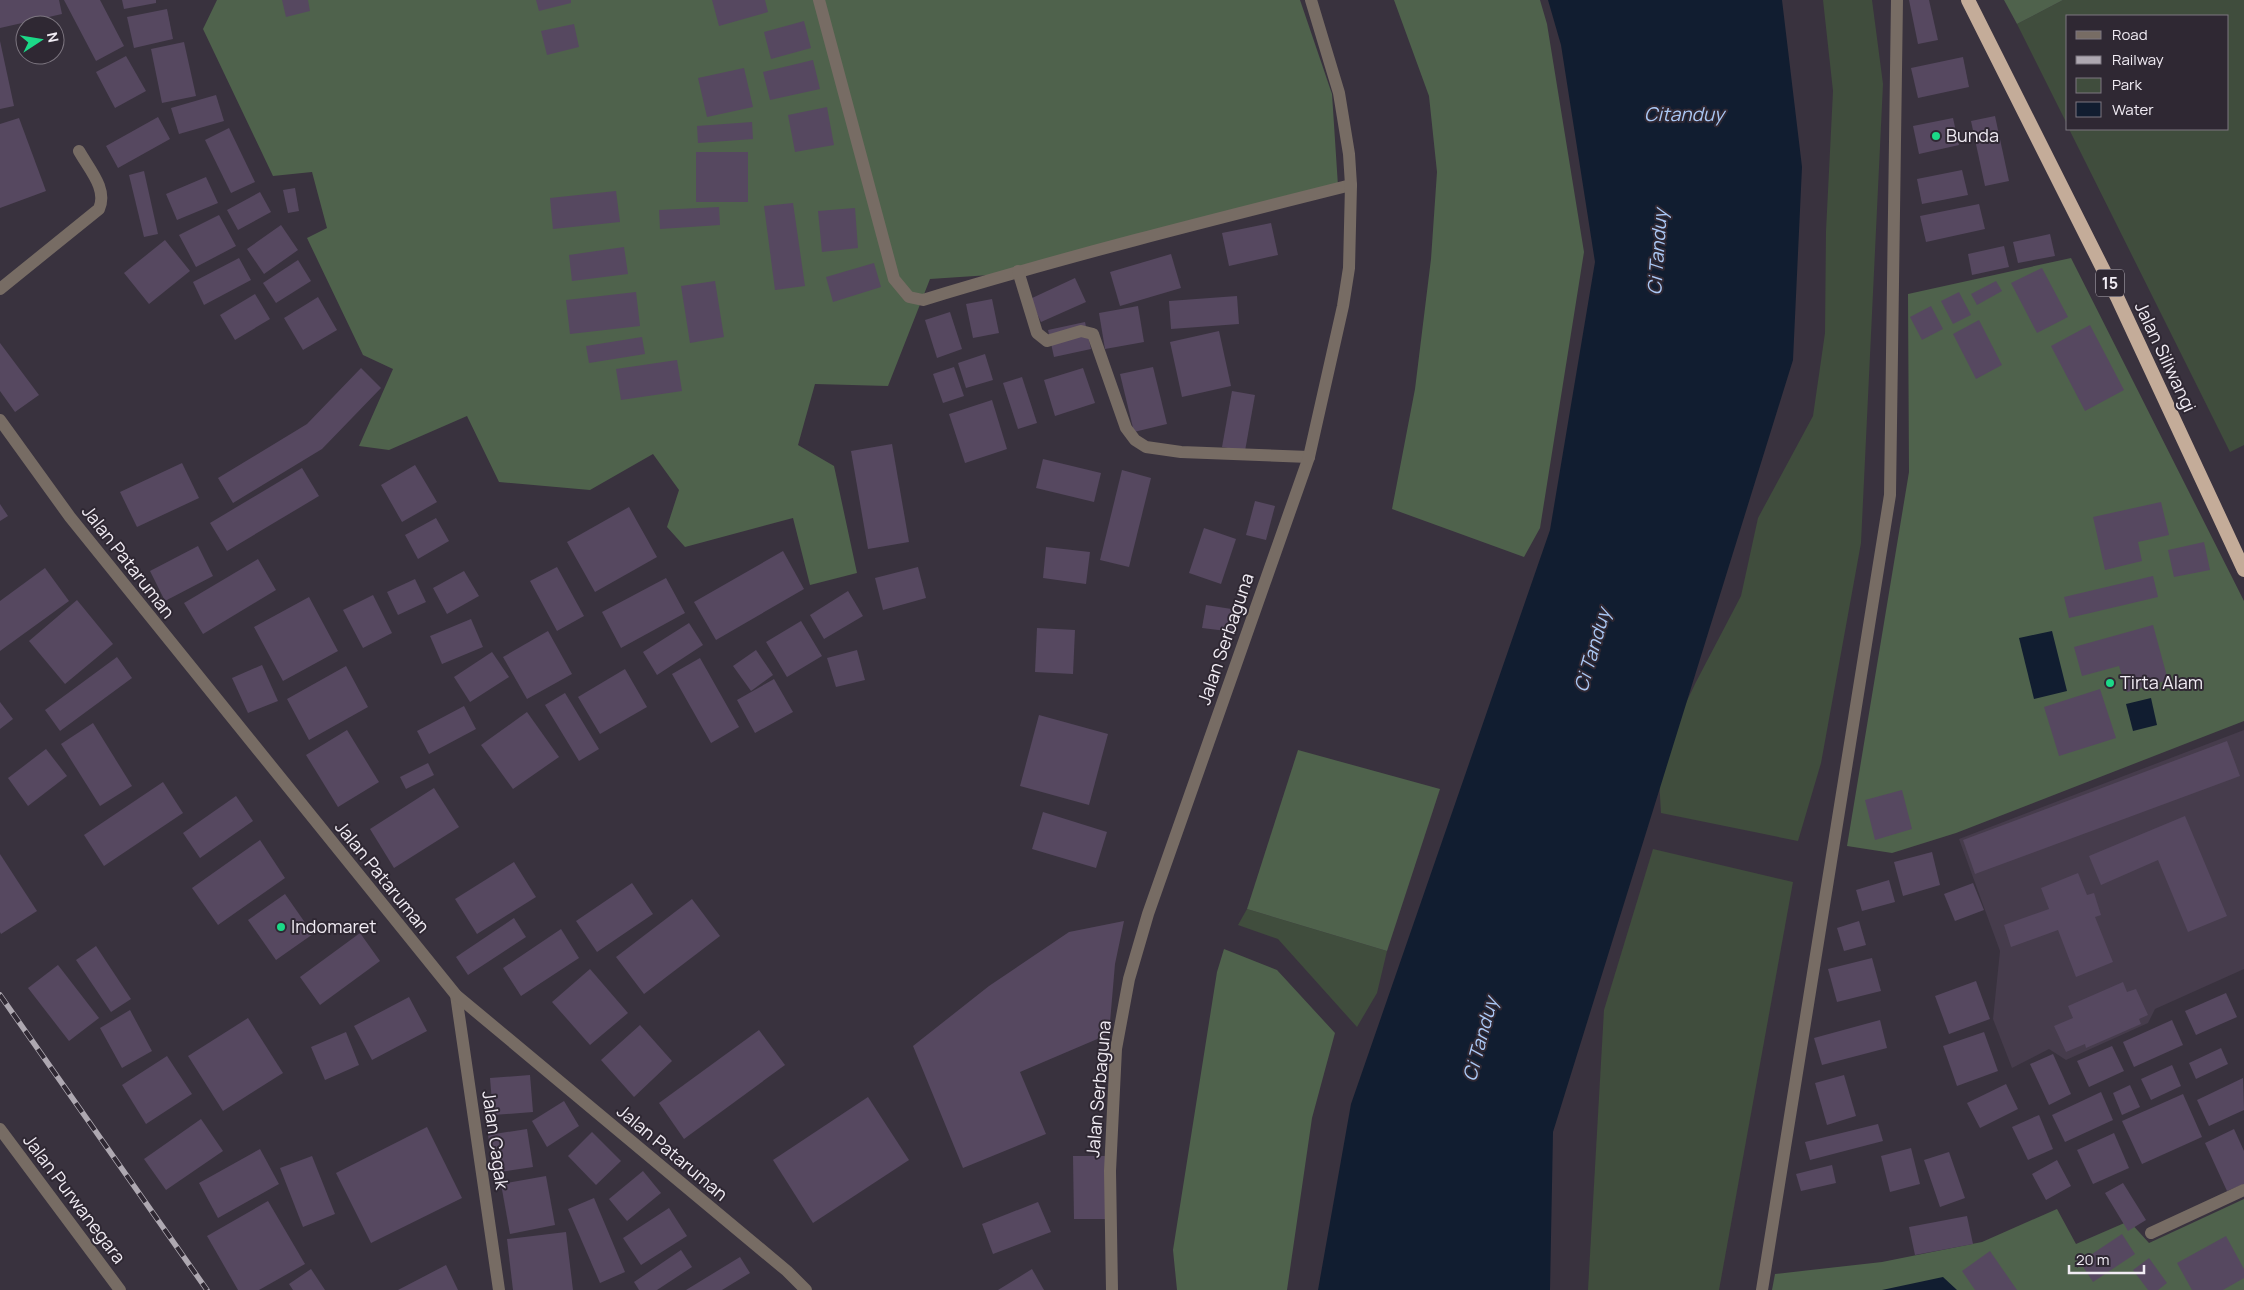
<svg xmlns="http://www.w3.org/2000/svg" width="2244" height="1290" viewBox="0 0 2244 1290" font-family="Manrope,sans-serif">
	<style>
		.built { fill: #463c4c }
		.green { fill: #404d3d }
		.forest { fill: #4f624c }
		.water { fill: #111d30 }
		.building { fill: #564860 }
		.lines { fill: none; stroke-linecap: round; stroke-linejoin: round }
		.minor { stroke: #776c64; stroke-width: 12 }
		.tertiary { stroke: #776c64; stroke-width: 12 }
		.trunk { stroke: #c4ac99; stroke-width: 14 }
		.rail-casing { stroke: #aea8b1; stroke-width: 5.5 }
		.rail { stroke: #2f2833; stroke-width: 4; stroke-dasharray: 11; stroke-linecap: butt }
		.poi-dot { fill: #1bd988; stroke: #2f2833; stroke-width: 2 }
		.labels { text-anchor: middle; stroke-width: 4; stroke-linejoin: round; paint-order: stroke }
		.shield { fill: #2f2833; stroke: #b7b1ba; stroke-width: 1 }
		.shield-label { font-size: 16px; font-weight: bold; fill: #f1ecf4 }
		.poi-label { font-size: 18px; fill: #f1ecf4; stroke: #2f2833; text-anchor: start }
		.street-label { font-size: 18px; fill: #f1ecf4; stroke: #2f2833 }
		.water-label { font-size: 19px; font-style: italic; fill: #abc8f5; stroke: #2f2833 }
	</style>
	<rect width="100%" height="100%" fill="#39323e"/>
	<!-- built -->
	<polygon class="built" points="2244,730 2244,969 2155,1009 2148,1023 2066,1060 2049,1049 2012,1068 1993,1019 2000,951 1959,839"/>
	<!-- green -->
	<g class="green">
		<polygon points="1823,0 1872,0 1883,84 1861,543 1821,763 1798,841 1661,813 1658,761 1696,682 1741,596 1758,518 1813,416 1825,333 1826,231 1833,91"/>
		<polygon points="2063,0 2244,0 2244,445 2230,452 2069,129 2228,129 2228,16 2068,16 2068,126 2017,24"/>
		<polygon points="1653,849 1793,882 1719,1290 1588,1290 1604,1010"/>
		<polygon points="1247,909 1387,951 1377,993 1357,1027 1278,939 1238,925"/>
	</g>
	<!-- forest -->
	<g class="forest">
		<polygon points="217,0 1300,0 1332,94 1338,186 990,275 930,279 888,386 815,384 798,445 834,466 857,573 810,585 793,518 685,547 667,527 679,490 653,454 590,490 499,482 467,416 389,450 359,446 393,369 363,355 307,238 327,228 312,172 273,176 203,29"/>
		<polygon points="1394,0 1540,0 1547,24 1584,252 1540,528 1524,557 1392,509 1415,389 1431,259 1437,172 1429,96"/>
		<polygon points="2004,0 2063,0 2017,24"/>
		<polygon points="2071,258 2244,601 2244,721 1956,833 1892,853 1847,846 1909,472 1908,294"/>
		<polygon points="1298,750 1440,789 1387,951 1247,909"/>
		<polygon points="1224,949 1277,970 1335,1033 1312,1118 1287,1290 1177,1290 1173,1250 1217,972"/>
		<polygon points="2244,1199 2244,1290 1772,1290 1775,1274 1882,1262 1982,1242 2057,1209 2076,1244 2129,1221 2149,1243"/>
	</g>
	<!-- water -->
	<g class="water">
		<polygon points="1548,0 1782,0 1802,167 1793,360 1553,1132 1550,1290 1318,1290 1351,1104 1550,530 1595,262 1561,45"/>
		<polygon points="2052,631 2067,691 2034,699 2019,638"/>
		<polygon points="2151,698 2157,725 2133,731 2126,704"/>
		<polygon points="1943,1277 1957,1290 1882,1290"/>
	</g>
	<!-- building -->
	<g class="building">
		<polygon points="0,0 59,0 62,14 0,28"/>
		<polygon points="64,0 100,0 124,46 96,61"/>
		<polygon points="122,0 156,0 156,3 124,9"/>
		<polygon points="282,0 308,0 310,11 286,17"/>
		<polygon points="536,0 571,0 571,3 539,11"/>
		<polygon points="712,0 765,0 768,12 719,26"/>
		<polygon points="1909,0 1929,0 1938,40 1918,44"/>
		<polygon points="167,9 173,39 134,48 127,17"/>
		<polygon points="804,21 811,48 771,59 764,32"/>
		<polygon points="574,24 579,47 547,55 541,31"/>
		<polygon points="0,41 14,106 0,109"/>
		<polygon points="184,42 196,96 162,103 151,49"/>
		<polygon points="126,56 146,91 115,108 96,72"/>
		<polygon points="1963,57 1969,87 1918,98 1911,68"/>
		<polygon points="813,60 820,89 770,100 763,72"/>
		<polygon points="744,68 753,107 707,117 698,78"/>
		<polygon points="216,95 224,121 179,134 171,108"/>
		<polygon points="827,107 834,145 795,152 788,115"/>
		<polygon points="1995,116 2009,181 1985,186 1971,121"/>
		<polygon points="158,117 170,139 118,168 106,146"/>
		<polygon points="19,118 46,191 0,208 0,124"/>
		<polygon points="1953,118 1959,145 1919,154 1913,126"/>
		<polygon points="752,122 753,139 698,143 697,126"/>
		<polygon points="229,128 255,182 231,193 205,140"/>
		<rect x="696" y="152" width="52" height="50"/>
		<polygon points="1962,170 1968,195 1922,204 1917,179"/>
		<polygon points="144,171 158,234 144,237 129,175"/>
		<polygon points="206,177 218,203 177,220 166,194"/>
		<polygon points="295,188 299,211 288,213 283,190"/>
		<polygon points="616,191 620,222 553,229 550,198"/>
		<polygon points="260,192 271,212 238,230 227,210"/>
		<polygon points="793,203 805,286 775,290 764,206"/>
		<polygon points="1979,204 1985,229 1926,242 1920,216"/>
		<polygon points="719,207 720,225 660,229 659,210"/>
		<polygon points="855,208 858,248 822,252 818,211"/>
		<polygon points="219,215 236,246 196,267 179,235"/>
		<polygon points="1271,223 1278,255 1229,266 1222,233"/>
		<polygon points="281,225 298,250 264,274 247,249"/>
		<polygon points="2050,234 2055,256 2018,263 2013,242"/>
		<polygon points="165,240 190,271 149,304 124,273"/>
		<polygon points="2004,246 2009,267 1972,275 1968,254"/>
		<polygon points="624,247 628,274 572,281 569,255"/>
		<polygon points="1171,254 1181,288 1120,306 1110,272"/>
		<polygon points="239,258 251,280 204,305 193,282"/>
		<polygon points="298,260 311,281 276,303 263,283"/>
		<polygon points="874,263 881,287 833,302 826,277"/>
		<polygon points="2042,268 2068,317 2037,333 2011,283"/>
		<polygon points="1075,278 1086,302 1041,322 1030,299"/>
		<polygon points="715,281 724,337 690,343 681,286"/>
		<polygon points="1996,281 2002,291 1977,305 1971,294"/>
		<polygon points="636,292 640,326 570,334 566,300"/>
		<polygon points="1959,292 1971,315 1953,324 1941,301"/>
		<polygon points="255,294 270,319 235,340 220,315"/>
		<polygon points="1237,296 1239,324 1171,329 1169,301"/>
		<polygon points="318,297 337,330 303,350 284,318"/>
		<polygon points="992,299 999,333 973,338 966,304"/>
		<polygon points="1138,306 1144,342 1105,349 1099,313"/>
		<polygon points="1931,306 1943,329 1922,340 1910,317"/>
		<polygon points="950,312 962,349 937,358 925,320"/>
		<polygon points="1979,320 2002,365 1976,379 1953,334"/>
		<polygon points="1085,322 1091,349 1054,357 1048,330"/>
		<polygon points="2090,325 2124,390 2085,411 2051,346"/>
		<polygon points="1219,331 1231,386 1182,397 1170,342"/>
		<polygon points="642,337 645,354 589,363 586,346"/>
		<polygon points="0,343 39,395 15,412 0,391"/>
		<polygon points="985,354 993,380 966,388 958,363"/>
		<polygon points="677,360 682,391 621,400 616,369"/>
		<polygon points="954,367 964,396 943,403 933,374"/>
		<polygon points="1153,367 1167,424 1134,432 1120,374"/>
		<polygon points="361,368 381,388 322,449 233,503 218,478 307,424"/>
		<polygon points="1083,368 1095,403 1055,416 1044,380"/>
		<polygon points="1022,377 1037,423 1018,429 1003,383"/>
		<polygon points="1232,391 1255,395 1245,451 1222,447"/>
		<polygon points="992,400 1007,449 965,463 949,414"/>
		<polygon points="892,444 909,542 868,549 851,451"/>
		<polygon points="1043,459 1101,473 1094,502 1036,488"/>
		<polygon points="182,463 199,498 137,527 120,492"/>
		<polygon points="415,465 437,502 402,522 381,485"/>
		<polygon points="302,468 319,496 227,551 210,523"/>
		<polygon points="1122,470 1151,478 1129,567 1100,560"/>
		<polygon points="1255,501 1275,506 1266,540 1246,535"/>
		<polygon points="2161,502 2169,535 2138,542 2142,561 2105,570 2093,517"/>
		<polygon points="0,504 8,516 0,521"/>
		<polygon points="629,507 657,557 595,592 567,542"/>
		<polygon points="436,518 449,541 418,559 405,535"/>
		<polygon points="1204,528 1236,539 1221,584 1189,573"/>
		<polygon points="2204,542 2210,570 2174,577 2168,550"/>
		<polygon points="198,546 213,576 165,601 150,571"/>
		<polygon points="1046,547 1090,552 1086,584 1043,578"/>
		<polygon points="783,551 804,589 716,640 694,602"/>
		<polygon points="258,559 276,590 203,634 184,603"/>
		<polygon points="557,567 584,616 557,631 530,581"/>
		<polygon points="918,567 926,598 883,610 875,578"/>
		<polygon points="45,568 69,601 0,651 0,601"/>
		<polygon points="464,571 479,596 447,614 433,588"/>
		<polygon points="2153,576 2158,597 2069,618 2064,597"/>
		<polygon points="666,578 685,613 621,648 602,612"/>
		<polygon points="415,579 426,602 398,615 387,592"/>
		<polygon points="848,591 863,616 824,639 810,615"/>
		<polygon points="373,595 392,633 363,648 343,610"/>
		<polygon points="309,597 338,651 283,681 254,627"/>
		<polygon points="77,600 113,644 65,684 29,641"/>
		<polygon points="1206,605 1238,610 1235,632 1202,628"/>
		<polygon points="471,619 483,647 442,664 430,636"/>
		<polygon points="801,621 822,656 787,677 766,642"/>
		<polygon points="689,623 703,645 657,675 643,652"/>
		<polygon points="2153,625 2168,680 2127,692 2119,666 2082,676 2074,647"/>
		<polygon points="1037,628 1075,630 1073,674 1035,672"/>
		<polygon points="548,631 572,674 527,699 503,657"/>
		<polygon points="756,650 773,675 751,691 733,666"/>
		<polygon points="857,650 865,680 836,687 827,658"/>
		<polygon points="492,652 509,677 470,702 454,677"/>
		<polygon points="117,657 132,678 60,731 45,710"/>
		<polygon points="700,658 739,727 711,743 672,674"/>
		<polygon points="262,665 278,701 248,713 232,678"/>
		<polygon points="346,666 368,707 309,740 287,699"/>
		<polygon points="625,669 647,707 600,734 578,697"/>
		<polygon points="774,679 793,712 755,733 737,700"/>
		<polygon points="2100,689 2116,738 2059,756 2044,707"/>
		<polygon points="565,693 599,749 579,761 545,705"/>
		<polygon points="0,702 13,719 0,729"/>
		<polygon points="464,706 476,729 429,754 417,731"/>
		<polygon points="527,712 559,757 513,789 481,745"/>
		<polygon points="1039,715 1108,734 1089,805 1020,786"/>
		<polygon points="93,723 132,786 100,806 61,744"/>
		<polygon points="347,730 379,782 338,807 306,755"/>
		<polygon points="2227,741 2240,776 1975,874 1963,840"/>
		<polygon points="46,749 67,776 28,806 8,778"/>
		<polygon points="428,763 434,775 406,789 400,777"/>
		<polygon points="163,782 183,813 104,866 84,835"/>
		<polygon points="434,788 459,827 394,868 370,829"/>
		<polygon points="1902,790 1912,829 1875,840 1865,800"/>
		<polygon points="236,796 253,821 200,858 183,833"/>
		<polygon points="1043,812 1107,832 1096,868 1032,849"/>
		<polygon points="2185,816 2227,916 2188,932 2158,860 2101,885 2089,856"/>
		<polygon points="260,840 285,878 218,925 192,888"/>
		<polygon points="1932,852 1940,885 1903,896 1894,862"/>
		<polygon points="0,854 37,911 1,934 0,932"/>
		<polygon points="514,862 536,897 477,934 455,899"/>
		<polygon points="2078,873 2087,895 2094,893 2101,915 2095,917 2113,962 2076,977 2058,930 2011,947 2004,925 2049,909 2041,888"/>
		<polygon points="1889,880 1895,902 1862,911 1856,890"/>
		<polygon points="632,883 653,914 597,952 576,921"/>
		<polygon points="1973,883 1984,910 1955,921 1944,894"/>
		<polygon points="285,894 313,934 276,960 248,920"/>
		<polygon points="692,899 720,936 644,994 616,957"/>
		<polygon points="514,918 526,937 468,975 456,957"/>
		<polygon points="1124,921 1115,964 1109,1034 1020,1072 1046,1134 963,1168 913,1046 989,986 1069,932"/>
		<polygon points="1859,921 1866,945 1844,951 1837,928"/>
		<polygon points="561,929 579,958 521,996 503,968"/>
		<polygon points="360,933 380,961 320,1005 300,977"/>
		<polygon points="96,946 131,999 111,1012 76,960"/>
		<polygon points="1872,958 1881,991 1837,1002 1828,969"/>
		<polygon points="58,965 99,1018 69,1041 28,988"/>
		<polygon points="590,969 628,1013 590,1045 552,1002"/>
		<polygon points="1976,981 1990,1019 1949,1034 1935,996"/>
		<polygon points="2123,982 2127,992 2136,989 2148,1015 2139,1019 2141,1024 2086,1048 2085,1044 2066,1052 2054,1026 2073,1018 2068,1006"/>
		<polygon points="2226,993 2237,1017 2196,1035 2185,1011"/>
		<polygon points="409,997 427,1031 372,1060 354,1026"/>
		<polygon points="130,1010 152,1051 122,1068 100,1028"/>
		<polygon points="248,1018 283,1073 223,1111 188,1056"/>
		<polygon points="1880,1020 1887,1048 1822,1065 1814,1038"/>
		<polygon points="2172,1020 2183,1045 2134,1067 2123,1042"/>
		<polygon points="640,1025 672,1061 634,1097 601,1060"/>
		<polygon points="759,1030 785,1065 684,1139 659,1103"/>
		<polygon points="346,1032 359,1065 325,1080 311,1047"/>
		<polygon points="1984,1032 1998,1071 1957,1086 1943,1046"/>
		<polygon points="2112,1046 2124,1071 2089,1087 2077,1061"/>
		<polygon points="2221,1048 2228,1064 2196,1079 2189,1063"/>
		<polygon points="2053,1054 2071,1094 2049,1105 2030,1064"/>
		<polygon points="167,1056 192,1094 146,1124 122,1085"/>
		<polygon points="2172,1065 2181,1086 2151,1100 2141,1079"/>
		<polygon points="530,1075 533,1112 493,1115 490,1078"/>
		<polygon points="1844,1075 1856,1116 1827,1125 1815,1083"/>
		<polygon points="2243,1078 2244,1110 2209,1126 2197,1100"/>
		<polygon points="2006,1084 2018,1109 1980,1128 1967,1103"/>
		<polygon points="2130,1085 2140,1107 2122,1115 2113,1093"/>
		<polygon points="2101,1092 2113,1120 2065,1142 2052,1115"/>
		<polygon points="2183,1094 2202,1137 2142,1164 2122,1121"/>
		<polygon points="868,1097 909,1160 813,1223 773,1160"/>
		<polygon points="564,1101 579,1126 547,1147 532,1121"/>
		<polygon points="2039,1115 2053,1149 2028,1160 2012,1127"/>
		<polygon points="201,1119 223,1151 166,1190 144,1159"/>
		<polygon points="1878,1124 1883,1141 1810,1160 1805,1142"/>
		<polygon points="427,1127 462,1198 371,1243 336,1173"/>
		<polygon points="527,1129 533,1167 494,1173 488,1135"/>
		<polygon points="2234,1129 2244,1151 2244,1184 2227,1191 2205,1143"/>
		<polygon points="592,1132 621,1161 596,1185 568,1156"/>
		<polygon points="2114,1133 2129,1168 2093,1184 2077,1150"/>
		<polygon points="1911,1148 1920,1184 1890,1192 1881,1156"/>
		<polygon points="260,1149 279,1184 218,1218 199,1183"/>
		<polygon points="1949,1152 1965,1198 1940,1207 1924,1160"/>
		<polygon points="312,1156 335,1214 303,1227 280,1168"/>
		<polygon points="1073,1156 1106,1156 1106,1219 1074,1219"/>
		<polygon points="2057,1160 2071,1186 2046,1200 2032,1174"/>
		<polygon points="1832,1165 1836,1183 1801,1191 1796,1174"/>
		<polygon points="643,1171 661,1193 627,1221 609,1199"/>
		<polygon points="546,1176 555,1225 510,1234 501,1184"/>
		<polygon points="2123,1183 2146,1220 2128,1231 2105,1193"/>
		<polygon points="594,1198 625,1272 600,1283 568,1209"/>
		<polygon points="268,1201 305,1264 259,1290 238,1290 207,1236"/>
		<polygon points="1038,1202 1051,1232 993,1254 982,1224"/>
		<polygon points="669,1208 687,1236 641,1265 623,1238"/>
		<polygon points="1967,1216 1973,1244 1915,1255 1909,1227"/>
		<polygon points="566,1232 573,1290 513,1290 507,1239"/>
		<polygon points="2122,1234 2135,1254 2093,1282 2080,1262"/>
		<polygon points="2226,1236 2244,1269 2244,1278 2223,1290 2192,1290 2177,1263"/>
		<polygon points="681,1250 692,1267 657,1290 639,1290 634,1282"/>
		<polygon points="1990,1251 2017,1290 1975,1290 1962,1271"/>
		<polygon points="740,1257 750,1273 722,1290 686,1290"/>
		<polygon points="2149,1258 2167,1283 2158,1290 2148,1290 2133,1270"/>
		<polygon points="446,1265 458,1290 398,1290"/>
		<polygon points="311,1269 325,1290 293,1290 289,1284"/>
		<polygon points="1032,1269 1044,1290 998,1290"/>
	</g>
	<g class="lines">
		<!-- minor -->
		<g class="minor">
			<path d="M819,0L894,279L909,297L923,300C1064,257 1207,221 1351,185"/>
			<polyline points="1018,271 1037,333 1047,341 1081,331 1093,334 1126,428 1135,440 1146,447 1181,452 1309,457"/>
			<path d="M0,289L99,209C108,189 89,169 79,151"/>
			<polyline points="456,995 499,1290"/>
			<polyline points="2151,1233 2244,1190"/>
			<polyline points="1112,1290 1110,1171 1116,1049 1129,979 1148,914 1309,457 1343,306 1349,268 1351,185 1349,154 1339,93 1311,0"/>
			<polyline points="1762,1290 1890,495 1897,0"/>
		</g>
		<!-- tertiary -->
		<g class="tertiary">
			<polyline points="0,420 70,517 456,995 787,1271 806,1290"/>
			<polyline points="0,1129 120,1290"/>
		</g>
		<!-- trunk -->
		<polyline class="trunk" points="1968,0 2117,297 2244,570"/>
		<defs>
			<polyline id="rail" points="0,995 207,1290"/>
		</defs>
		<!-- rail casing -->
		<use href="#rail" class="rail-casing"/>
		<!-- rail -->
		<use href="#rail" class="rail"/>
	</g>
	<!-- markers -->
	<g class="poi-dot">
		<circle cx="1936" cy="136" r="5"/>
		<circle cx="2110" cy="683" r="5"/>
		<circle cx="281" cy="927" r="5"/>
	</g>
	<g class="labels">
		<!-- shield labels -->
		<rect class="shield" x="2096" y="269.5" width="28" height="27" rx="4"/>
		<g class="shield-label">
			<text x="2110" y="289">15</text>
		</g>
		<!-- poi labels -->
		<g class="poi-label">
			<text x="1946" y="142">Bunda</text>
			<text x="2120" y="689">Tirta Alam</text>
			<text x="291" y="933">Indomaret</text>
		</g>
		<!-- street labels -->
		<g class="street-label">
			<text transform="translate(2165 357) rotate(65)" y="6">Jalan Siliwangi</text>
			<text transform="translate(128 562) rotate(52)" y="6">Jalan Pataruman</text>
			<text transform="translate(1226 639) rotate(-71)" y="6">Jalan Serbaguna</text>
			<text transform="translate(382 877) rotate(51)" y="6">Jalan Pataruman</text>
			<text transform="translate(1099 1089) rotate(-85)" y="6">Jalan Serbaguna</text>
			<text transform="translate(495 1140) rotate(82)" y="6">Jalan Cagak</text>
			<text transform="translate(672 1153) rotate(40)" y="6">Jalan Pataruman</text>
			<text transform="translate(74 1199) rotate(53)" y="6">Jalan Purwanegara</text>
		</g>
		<!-- water labels -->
		<g class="water-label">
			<text x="1684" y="121">Citanduy</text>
			<text transform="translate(1657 252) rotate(-86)" y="7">Ci Tanduy</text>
			<text transform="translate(1592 650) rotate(-74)" y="7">Ci Tanduy</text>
			<text transform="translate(1480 1039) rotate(-75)" y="7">Ci Tanduy</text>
		</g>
	</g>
	<!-- legend -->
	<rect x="2066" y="15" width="162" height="115" fill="#2f2833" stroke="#7d7680"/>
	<rect x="2076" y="31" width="25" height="8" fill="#776c64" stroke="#7d7680"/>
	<text x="2112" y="40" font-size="15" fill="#f1ecf4">Road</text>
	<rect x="2076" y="56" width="25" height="8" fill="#aea8b1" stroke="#7d7680"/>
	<text x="2112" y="65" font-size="15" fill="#f1ecf4">Railway</text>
	<rect x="2076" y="78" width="25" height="15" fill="#404d3d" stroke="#7d7680"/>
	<text x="2112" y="90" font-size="15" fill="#f1ecf4">Park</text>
	<rect x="2076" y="102" width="25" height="15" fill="#111d30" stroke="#7d7680"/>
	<text x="2112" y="115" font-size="15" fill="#f1ecf4">Water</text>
	<!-- north arrow -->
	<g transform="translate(40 40) rotate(78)"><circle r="24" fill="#2f2833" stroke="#7d7680"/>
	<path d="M0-4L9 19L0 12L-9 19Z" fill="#1bd988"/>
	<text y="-8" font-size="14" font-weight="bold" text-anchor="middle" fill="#f1ecf4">N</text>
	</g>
	<!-- scale -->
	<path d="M2069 1265v8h75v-8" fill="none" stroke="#f1ecf4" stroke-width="2.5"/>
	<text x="2076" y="1265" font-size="15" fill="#f1ecf4" stroke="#2f2833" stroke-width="4" paint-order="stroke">20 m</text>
</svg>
